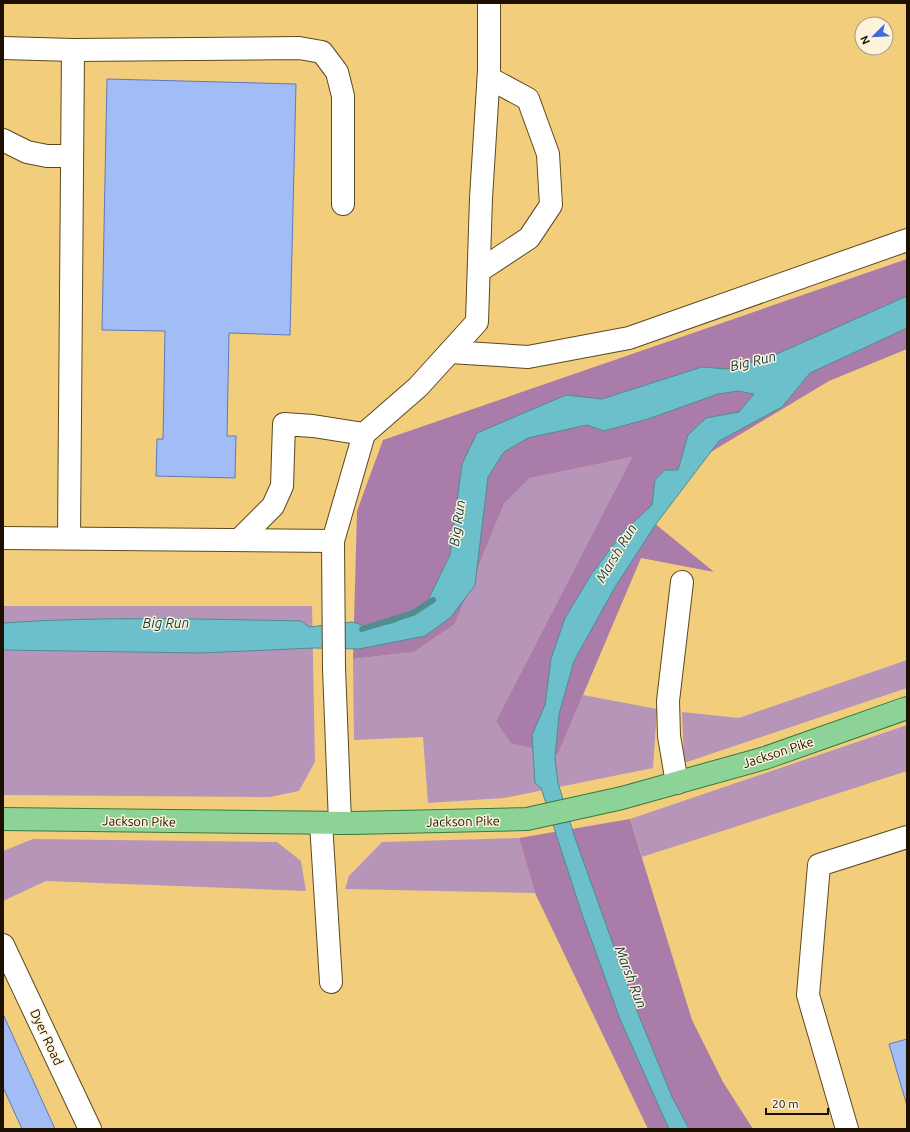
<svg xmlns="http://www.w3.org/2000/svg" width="910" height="1132" viewBox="0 0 910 1132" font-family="Ubuntu,sans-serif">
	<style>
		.green { fill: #b795b8 }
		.forest { fill: #a97ca9 }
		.water { fill: #6bc0cb; stroke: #538c8e }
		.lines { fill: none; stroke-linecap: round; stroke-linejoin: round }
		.stream { stroke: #538c8e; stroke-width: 6 }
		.building { fill: #a2bcf6; stroke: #5d79bc }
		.minor-casing { stroke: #5c491e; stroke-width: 24 }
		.major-casing { stroke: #347c36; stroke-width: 24 }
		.minor { stroke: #fff; stroke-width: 22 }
		.major { stroke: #8dd398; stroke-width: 22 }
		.labels { text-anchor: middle; stroke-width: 3; stroke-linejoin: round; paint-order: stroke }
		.street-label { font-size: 13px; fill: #1c1100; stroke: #fdf3db }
		.water-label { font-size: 14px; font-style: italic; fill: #123b40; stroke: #fdf3db }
	</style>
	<rect width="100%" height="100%" fill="#f2ce7c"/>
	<!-- green -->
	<g class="green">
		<polygon points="632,457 496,721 558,754 583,695 657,709 653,768 504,798 428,803 423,737 354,740 353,659 414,652 455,624 504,504 530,478"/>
		<polygon points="3,606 312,606 315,762 299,791 270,797 3,795"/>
		<polygon points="907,660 907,688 684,763 682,712 739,718"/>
		<polygon points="907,725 907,771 642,857 630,819"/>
		<polygon points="519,838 535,893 345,889 349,876 382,842"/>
		<polygon points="33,839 277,842 301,861 306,891 46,881 3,901 3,851"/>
	</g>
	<!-- forest -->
	<g class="forest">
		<polygon points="907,259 907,349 829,381 671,476 648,518 714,572 641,558 558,754 511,743 496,721 632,457 530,478 504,504 455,624 414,652 353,659 357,511 383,440"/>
		<polygon points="630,819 692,1020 723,1082 753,1129 648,1129 535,893 519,838"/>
	</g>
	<!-- water -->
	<path class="water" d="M907,296V328L810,373L782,407L719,441L656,524L615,587L574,661L559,714L555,758L558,783L575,838L637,1011L672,1097L689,1129H669L620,1019L582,914L541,788L535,783L532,735L545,705L551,659L565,618L591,575L622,533L652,505L655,480L665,470H678L688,435L706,418L739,412L754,394L738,391L718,394L648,419L604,431L587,425L528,438L504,452L488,477L475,585L451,617L425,636L359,649L314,648L201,653L3,650V623C102,616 202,619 301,621L309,627L352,622L372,628L395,622L424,608L450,555L462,464L477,433L566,395L602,399L702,367L727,369L770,357Z"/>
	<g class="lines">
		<!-- stream -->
		<polyline class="stream" points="362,629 413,613 433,600"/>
	</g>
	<!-- building -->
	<g class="building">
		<polygon points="107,79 296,84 290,335 229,333 227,436 236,436 235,478 156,476 157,439 163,439 165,331 102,330"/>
		<polygon points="3,1014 55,1129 22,1129 3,1087"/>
		<polygon points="907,1039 907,1106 889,1044"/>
	</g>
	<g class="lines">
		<defs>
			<g id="minor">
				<polyline points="3,48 73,50 299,48 322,52 337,72 343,96 343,204"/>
				<polyline points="3,140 27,152 47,156 72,156"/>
				<polyline points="479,271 529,238 551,205 548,154 528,99 489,78"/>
				<polyline points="450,352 528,357 629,338 907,240"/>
				<polyline points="3,538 333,541"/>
				<polyline points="69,538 73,50"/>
				<polyline points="239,540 273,506 282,486 284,424 313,426 364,434"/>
				<polyline points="677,783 669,736 668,701 682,582"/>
				<polyline points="321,823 331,982"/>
				<polyline points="340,823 334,668 333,541 364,434 418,387 477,322 481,198 489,70 489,3"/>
				<polyline points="3,945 90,1129"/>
				<polyline points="847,1129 808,995 819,865 907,837"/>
			</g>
			<polyline id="major" points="3,819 352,823 527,819 622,798 765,758 907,708"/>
		</defs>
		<!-- minor casing -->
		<use href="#minor" class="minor-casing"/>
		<!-- major casing -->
		<use href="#major" class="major-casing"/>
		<!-- minor -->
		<use href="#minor" class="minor"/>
		<!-- major -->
		<use href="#major" class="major"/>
	</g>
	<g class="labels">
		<!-- street labels -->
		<g class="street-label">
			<text transform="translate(778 752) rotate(-18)" y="5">Jackson Pike</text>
			<text transform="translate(139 821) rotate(1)" y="5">Jackson Pike</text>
			<text transform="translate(463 821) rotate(-1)" y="5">Jackson Pike</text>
			<text transform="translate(47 1037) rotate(65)" y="5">Dyer Road</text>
		</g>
		<!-- water labels -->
		<g class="water-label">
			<text transform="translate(753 361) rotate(-13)" y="5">Big Run</text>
			<text transform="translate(457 523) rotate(-82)" y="5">Big Run</text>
			<text transform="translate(616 553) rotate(-59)" y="5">Marsh Run</text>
			<text x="166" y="628">Big Run</text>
			<text transform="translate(631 977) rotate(69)" y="5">Marsh Run</text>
		</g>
	</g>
	<!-- border -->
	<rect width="910" height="1132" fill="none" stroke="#1c1100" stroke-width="8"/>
	<!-- north arrow -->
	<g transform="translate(874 36) rotate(246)"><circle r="19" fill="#fdf3db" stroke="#a39983"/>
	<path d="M0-3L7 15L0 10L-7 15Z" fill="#4169db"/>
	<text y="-6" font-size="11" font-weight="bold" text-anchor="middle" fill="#1c1100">N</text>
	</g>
	<!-- scale -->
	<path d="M766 1108v6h62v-6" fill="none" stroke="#1c1100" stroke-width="2"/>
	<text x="772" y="1108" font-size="12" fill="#1c1100" stroke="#fdf3db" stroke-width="3" paint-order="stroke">20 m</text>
</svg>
